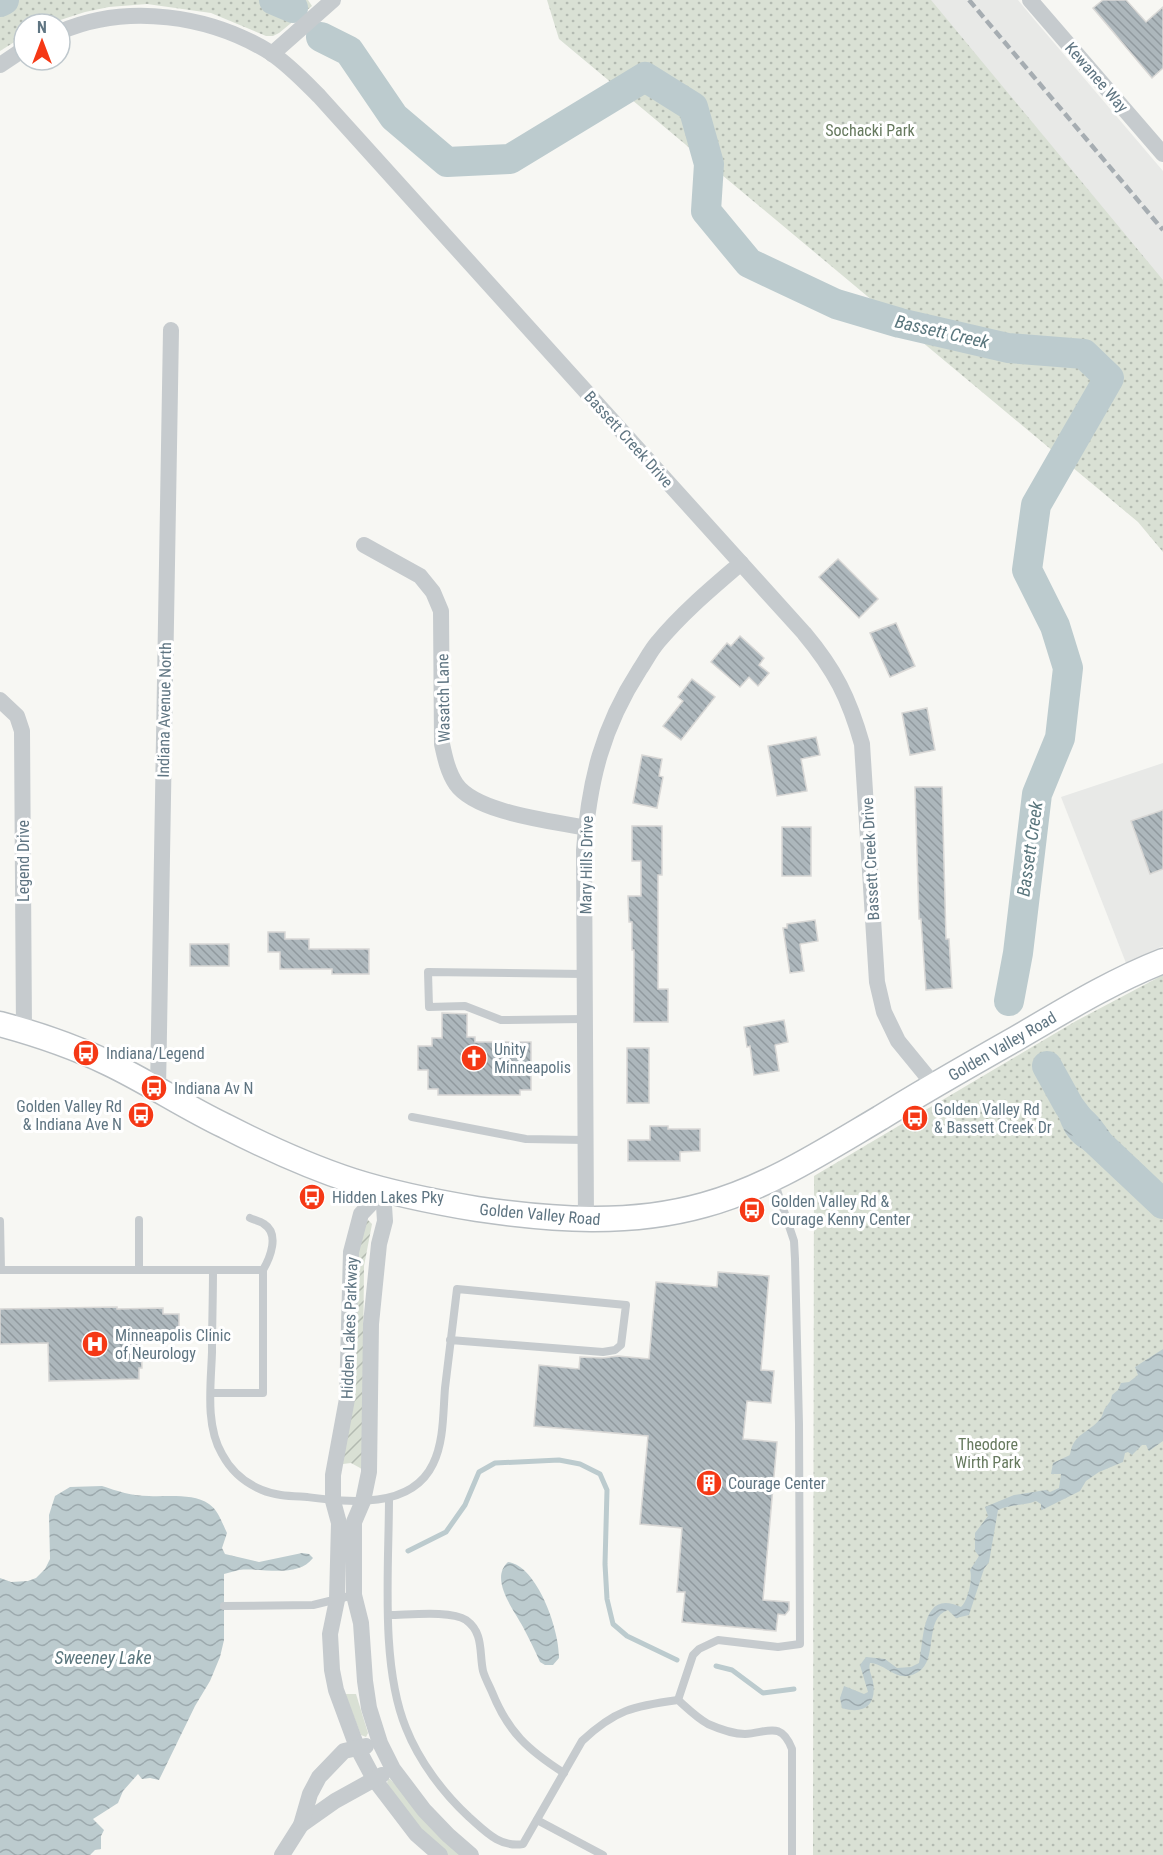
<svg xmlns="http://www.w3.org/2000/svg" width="1163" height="1855" viewBox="0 0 1163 1855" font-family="'Roboto Condensed',sans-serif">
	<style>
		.built { fill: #e8e9e7 }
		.grass { fill: #d9e0d4 }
		.park { fill: url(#park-dots) }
		.garden { fill: url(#garden-furrows) }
		.water { fill: url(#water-waves) }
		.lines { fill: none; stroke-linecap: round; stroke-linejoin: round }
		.stream { stroke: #bccbce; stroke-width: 5 }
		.river { stroke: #bccbce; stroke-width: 30 }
		.building { fill: url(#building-back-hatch); stroke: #d9d8d6; stroke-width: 1.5 }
		.secondary-casing { stroke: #b8bec2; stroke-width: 27 }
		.lane { stroke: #c6cbce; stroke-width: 8 }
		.street { stroke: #c6cbce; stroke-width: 16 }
		.secondary { stroke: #fff; stroke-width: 24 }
		.rail { stroke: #a6adb2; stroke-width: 4.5; stroke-dasharray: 9 4.5; stroke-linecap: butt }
		.labels { text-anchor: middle; stroke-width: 6; stroke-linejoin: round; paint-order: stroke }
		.street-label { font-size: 16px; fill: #5f7582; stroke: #fff }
		.park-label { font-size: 16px; fill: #66795e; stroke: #fff }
		.poi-label { font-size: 16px; fill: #5f7582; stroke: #fff; text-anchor: start }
		.water-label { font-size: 18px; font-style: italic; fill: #5a767d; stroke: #fff }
	</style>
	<defs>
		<pattern id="park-dots" width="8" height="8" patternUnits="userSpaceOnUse" patternTransform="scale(1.5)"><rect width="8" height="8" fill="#d9e0d4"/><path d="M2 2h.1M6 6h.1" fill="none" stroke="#b3bab1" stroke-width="1.8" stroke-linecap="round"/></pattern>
		<pattern id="garden-furrows" width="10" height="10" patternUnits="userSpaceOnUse" patternTransform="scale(1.5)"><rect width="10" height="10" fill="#d9e0d4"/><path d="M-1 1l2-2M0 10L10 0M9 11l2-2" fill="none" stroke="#b3bab1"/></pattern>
		<pattern id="water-waves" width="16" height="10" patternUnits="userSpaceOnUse" patternTransform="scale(1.5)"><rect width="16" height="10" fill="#bccbce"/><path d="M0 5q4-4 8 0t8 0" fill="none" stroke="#9ca9ad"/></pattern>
		<pattern id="building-back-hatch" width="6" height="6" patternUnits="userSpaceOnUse" patternTransform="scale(1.5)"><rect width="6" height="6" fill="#adb7bc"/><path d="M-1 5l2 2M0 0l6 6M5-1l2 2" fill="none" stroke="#90999e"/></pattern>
	</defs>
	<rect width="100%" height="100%" fill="#f7f7f3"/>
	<!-- built -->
	<g class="built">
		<polygon points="912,0 1018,0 1038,24 1163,171 1163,294"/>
		<polygon points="1163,763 1163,946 1126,963 1061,797"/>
	</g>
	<!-- grass -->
	<g class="grass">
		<polygon points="345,1694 356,1694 368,1733 366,1737 361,1735"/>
		<polygon points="388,1779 390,1779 461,1855 447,1855 416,1825 387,1783"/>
	</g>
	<!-- park -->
	<g class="park">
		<polygon points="0,0 308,0 312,6 279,33 273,36 266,36 211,13 147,4 109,7 85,12 48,24 24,24 24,36 0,51"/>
		<polygon points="547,0 931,0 1163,280 1163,552 1138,522 559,39"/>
		<polygon points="1163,975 1163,1855 813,1855 814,1176 1076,1021"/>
	</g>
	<!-- garden -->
	<polygon class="garden" points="368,1220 372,1224 364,1266 362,1469 351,1463 343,1464 354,1264 366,1221"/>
	<!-- water -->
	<g class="water">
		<path d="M1053,1062L1067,1079L1077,1101C1098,1110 1109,1132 1121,1150L1107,1162C1095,1154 1081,1151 1071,1140C1056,1124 1054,1090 1041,1070Z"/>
		<polygon points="1123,1159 1139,1174 1160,1185 1163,1189 1163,1219 1140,1199 1133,1184 1115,1166"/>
		<path d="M1163,1349V1441L1149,1451L1146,1445H1142L1132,1455L1128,1452L1125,1453L1123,1462L1099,1472L1086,1481L1080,1491L1044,1509L1041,1510V1504L1036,1501C1023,1506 1011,1504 998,1510L989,1562L984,1569L969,1615L956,1618L948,1610C923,1618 939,1660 918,1672C897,1685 888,1664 870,1663C868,1671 872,1674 873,1682C877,1705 864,1715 842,1708L840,1698L844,1686L864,1694L868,1692L860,1665L866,1657L885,1659L897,1668L911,1667L919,1663C924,1640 921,1588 961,1607C968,1601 973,1578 970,1570L979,1556L975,1551V1533L988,1516L985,1507L1014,1495L1046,1490L1050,1492L1059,1488L1061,1474H1051L1053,1463L1070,1455C1073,1433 1088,1434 1100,1419C1103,1416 1103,1410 1106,1407C1110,1402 1111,1401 1112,1395L1118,1390L1121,1383L1129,1382L1138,1375L1135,1367Z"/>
		<path d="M102,1486C117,1491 132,1496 149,1496C167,1497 193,1493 209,1504C219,1511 222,1523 227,1533L222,1548L225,1554L259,1562L302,1553L309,1554L313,1558C297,1579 261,1567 239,1570C234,1571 229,1573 224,1574V1640L220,1657L210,1681L195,1706L159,1780L150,1778L142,1779L138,1774L123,1791L118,1803L93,1819L104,1830L101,1836V1849L95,1850L90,1855H0V1578L11,1582L28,1581L36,1578L45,1569L50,1559L49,1515L55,1496L70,1487Z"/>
		<path d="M508,1562C538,1566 560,1632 559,1658L553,1665H545L540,1662C535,1650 529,1639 523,1627C514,1610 489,1579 508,1562Z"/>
	</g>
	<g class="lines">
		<!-- stream -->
		<g class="stream">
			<polyline points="408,1551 446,1532 465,1505 479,1472 495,1463 559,1460 580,1464 600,1474 607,1490 605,1564 607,1599 613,1624 627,1636 677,1660"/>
			<polyline points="716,1666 732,1670 763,1693 794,1689"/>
		</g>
		<!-- river -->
		<g class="river">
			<polyline points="274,0 293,8"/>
			<polyline points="0,2 4,0"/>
			<polyline points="321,37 349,51 394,117 447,162 510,159 645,77 693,107 709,164 706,211 749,263 836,304 900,323 1008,348 1084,354 1109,378 1036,505 1027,570 1055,626 1068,668 1060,738 1037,794 1018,953 1009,1001"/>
			<polyline points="1047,1066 1069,1106 1094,1139 1163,1204"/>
		</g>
	</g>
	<!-- building -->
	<g class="building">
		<polygon points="1103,0 1126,0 1146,22 1163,7 1163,68 1152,78 1093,8"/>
		<polygon points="838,559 878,599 859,618 819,577"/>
		<polygon points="896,623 915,666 890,677 870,633"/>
		<polygon points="740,636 764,658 759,665 769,673 758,686 749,677 740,687 711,662 727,643 731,646"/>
		<polygon points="692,679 715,697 681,740 663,726 683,701 678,697"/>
		<polygon points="927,708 935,750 910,755 902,713"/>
		<polygon points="816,737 820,755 801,759 807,791 777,796 768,746"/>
		<polygon points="642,755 662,759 659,776 663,777 657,808 633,803"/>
		<polygon points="915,787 942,787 946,939 949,939 952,988 926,990 921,919 919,919"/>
		<polygon points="1163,810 1163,869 1150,874 1131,821"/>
		<polygon points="632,826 662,826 662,875 658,875 658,989 668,989 668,1022 634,1022 634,950 632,950 632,922 629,922 628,896 641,896 641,861 632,861"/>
		<rect x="782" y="827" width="29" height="49"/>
		<polygon points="815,920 818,941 800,944 804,971 790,973 783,928 787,928 787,924"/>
		<polygon points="268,932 285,932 285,939 309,939 309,949 369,949 369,974 332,974 332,969 280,969 280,952 268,952"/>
		<rect x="190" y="944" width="39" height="22"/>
		<polygon points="442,1013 467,1014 467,1037 475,1037 475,1042 531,1042 531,1090 520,1090 520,1095 438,1095 438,1089 428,1089 428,1070 418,1070 418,1046 432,1046 432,1038 442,1038"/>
		<polygon points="784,1020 788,1042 775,1045 779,1071 754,1075 750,1046 747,1047 744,1027"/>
		<rect x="627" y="1048" width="22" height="55"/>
		<polygon points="650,1126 668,1126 668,1129 700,1129 700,1151 680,1152 680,1161 628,1161 628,1140 650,1140"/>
		<polygon points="718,1272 769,1276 761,1370 774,1371 771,1403 747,1401 743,1439 777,1442 763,1600 789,1602 789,1610 785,1615 778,1614 776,1631 682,1622 685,1592 677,1592 682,1528 640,1524 648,1436 534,1426 539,1365 579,1369 580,1357 603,1358 618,1356 649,1359 656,1282 717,1287"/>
		<polygon points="117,1307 117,1309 163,1308 163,1314 179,1314 179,1338 141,1338 142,1368 139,1368 139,1379 49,1381 48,1343 0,1344 0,1309"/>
	</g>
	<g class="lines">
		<defs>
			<path id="secondary" d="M0,1024C37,1034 73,1046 108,1063C148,1082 185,1107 225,1126C266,1147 310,1167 353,1181C394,1194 435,1202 477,1209C553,1220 629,1226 704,1205C767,1188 824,1151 880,1118C925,1090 971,1064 1017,1038C1065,1010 1112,981 1163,961"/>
		</defs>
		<!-- secondary casing -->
		<use href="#secondary" class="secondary-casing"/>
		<!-- lane -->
		<g class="lane">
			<polyline points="584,1019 501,1020 465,1006 429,1007 428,972 584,974"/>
			<polyline points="412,1117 526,1139 585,1140"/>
			<polyline points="139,1220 139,1270"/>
			<polyline points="0,1221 1,1270"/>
			<path d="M0,1270H213C213,1298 212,1325 212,1352C211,1384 205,1425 222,1454C231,1471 245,1483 262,1490C276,1496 292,1496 307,1497C348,1502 411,1510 433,1464C444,1442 443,1413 445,1388C449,1355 453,1322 457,1289L626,1305L621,1345L615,1350L603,1352L450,1340"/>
			<polyline points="213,1270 263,1270"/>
			<path d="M211,1393H263V1270C270,1258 280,1234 264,1224C260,1221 254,1220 250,1218"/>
			<path d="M389,1498C389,1566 380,1665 406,1728C419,1761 443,1793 469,1817C485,1831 500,1848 523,1844L582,1741C615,1710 633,1706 678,1700C687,1708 697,1718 708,1724C717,1728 734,1734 745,1734C767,1733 781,1720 792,1749V1855"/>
			<polyline points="224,1606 313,1605 354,1595"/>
			<path d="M389,1615C408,1615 451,1610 466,1620C484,1633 479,1652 483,1671C485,1678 489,1685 492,1692C508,1732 528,1750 564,1773"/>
			<polyline points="678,1700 693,1655 699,1649 718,1640 778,1647 800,1644 799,1424 795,1259 794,1241 774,1181"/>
			<polyline points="537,1820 603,1855"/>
		</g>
		<!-- street -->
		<g class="street">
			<polyline points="1030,0 1163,154"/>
			<path d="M60,32C127,3 210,15 271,53C289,65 304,81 319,96L804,633C835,670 849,698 862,744L877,982L884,1012L898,1041L934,1085"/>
			<polyline points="272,54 333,0"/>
			<polyline points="0,65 24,49"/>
			<path d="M364,545L420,576L433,592L441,611L442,744C445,758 448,772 456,784C476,813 552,821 586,828"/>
			<polyline points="0,700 17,716 22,731 24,1030"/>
			<polyline points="158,1090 171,330"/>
			<polyline points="383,1191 361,1214 351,1252 347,1399 333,1475 333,1501 339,1523 337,1600 330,1634 332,1670 336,1690 357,1747 374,1779 416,1834 440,1855"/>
			<polyline points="383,1191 385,1221 379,1244 371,1324 369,1472 363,1501 354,1522 354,1595 361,1623 365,1681 369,1708 380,1743 393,1769 424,1810 448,1835 471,1855"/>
			<path d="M586,1220L584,850C589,781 602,728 640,669C646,660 651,650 658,642C683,612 712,588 741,563"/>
			<polyline points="301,1825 335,1801 382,1775"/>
			<polyline points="282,1855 301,1825 310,1794 319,1777 344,1751 366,1746"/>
		</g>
		<!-- secondary -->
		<use href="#secondary" class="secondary"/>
		<!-- rail -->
		<polyline class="rail" points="969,0 1163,230"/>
	</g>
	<!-- icons -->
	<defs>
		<symbol id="bus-disc" viewBox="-11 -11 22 22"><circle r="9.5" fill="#f53815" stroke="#fff"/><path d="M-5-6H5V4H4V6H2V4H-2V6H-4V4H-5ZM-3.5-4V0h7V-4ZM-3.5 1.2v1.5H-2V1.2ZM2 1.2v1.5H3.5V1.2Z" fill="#fff"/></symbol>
		<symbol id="church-disc" viewBox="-11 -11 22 22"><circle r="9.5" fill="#f53815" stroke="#fff"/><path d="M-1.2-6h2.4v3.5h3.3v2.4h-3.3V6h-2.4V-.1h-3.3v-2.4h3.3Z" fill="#fff"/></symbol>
		<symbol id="hospital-disc" viewBox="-11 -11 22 22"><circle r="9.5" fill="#f53815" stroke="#fff"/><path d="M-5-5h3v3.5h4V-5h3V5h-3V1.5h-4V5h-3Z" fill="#fff"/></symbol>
		<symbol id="building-disc" viewBox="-11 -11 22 22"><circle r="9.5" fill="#f53815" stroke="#fff"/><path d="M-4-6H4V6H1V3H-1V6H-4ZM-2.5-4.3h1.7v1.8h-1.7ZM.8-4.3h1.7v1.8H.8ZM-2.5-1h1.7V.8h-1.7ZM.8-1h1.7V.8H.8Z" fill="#fff"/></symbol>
	</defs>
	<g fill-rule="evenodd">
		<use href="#bus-disc" x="71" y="1038" width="30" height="30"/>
		<use href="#church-disc" x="459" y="1043" width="30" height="30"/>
		<use href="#bus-disc" x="139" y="1073" width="30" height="30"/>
		<use href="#bus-disc" x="126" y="1100" width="30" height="30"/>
		<use href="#bus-disc" x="900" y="1103" width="30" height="30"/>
		<use href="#bus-disc" x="297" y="1182" width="30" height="30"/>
		<use href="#bus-disc" x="737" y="1195" width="30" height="30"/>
		<use href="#hospital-disc" x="80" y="1329" width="30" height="30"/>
		<use href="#building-disc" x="694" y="1468" width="30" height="30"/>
	</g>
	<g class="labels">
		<!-- street labels -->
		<g class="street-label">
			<text transform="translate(1097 77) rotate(49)" y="6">Kewanee Way</text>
			<text transform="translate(629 439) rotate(48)" y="6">Bassett Creek Drive</text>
			<text transform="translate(443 698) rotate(-91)" y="6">Wasatch Lane</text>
			<text transform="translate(164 710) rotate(-89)" y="6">Indiana Avenue North</text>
			<text transform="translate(870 859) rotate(-93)" y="6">Bassett Creek Drive</text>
			<text transform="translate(23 861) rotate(-90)" y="6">Legend Drive</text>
			<text transform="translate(586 865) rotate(-89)" y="6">Mary Hills Drive</text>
			<text transform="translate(1002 1046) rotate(-30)" y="6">Golden Valley Road</text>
			<text transform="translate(540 1214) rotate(5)" y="6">Golden Valley Road</text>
			<text transform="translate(349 1328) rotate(-88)" y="6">Hidden Lakes Parkway</text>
		</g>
		<!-- park labels -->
		<g class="park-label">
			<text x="870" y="136">Sochacki Park</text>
			<text x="988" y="1450">Theodore<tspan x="988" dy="18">Wirth Park</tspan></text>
		</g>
		<!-- poi labels -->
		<g class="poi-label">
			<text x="494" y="1055">Unity<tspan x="494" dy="18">Minneapolis</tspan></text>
			<text x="106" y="1059">Indiana/Legend</text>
			<text x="174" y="1094">Indiana Av N</text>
			<text x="122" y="1112" text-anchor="end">Golden Valley Rd<tspan x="122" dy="18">&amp; Indiana Ave N</tspan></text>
			<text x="934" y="1115">Golden Valley Rd<tspan x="934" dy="18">&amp; Bassett Creek Dr</tspan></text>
			<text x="332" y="1203">Hidden Lakes Pky</text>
			<text x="771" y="1207">Golden Valley Rd &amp;<tspan x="771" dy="18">Courage Kenny Center</tspan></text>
			<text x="115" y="1341">Minneapolis Clinic<tspan x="115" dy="18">of Neurology</tspan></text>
			<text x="728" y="1489">Courage Center</text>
		</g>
		<!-- water labels -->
		<g class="water-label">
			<text transform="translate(942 332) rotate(13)" y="6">Bassett Creek</text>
			<text transform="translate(1030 849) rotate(-82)" y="6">Bassett Creek</text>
			<text x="103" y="1664">Sweeney Lake</text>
		</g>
	</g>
	<!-- north arrow -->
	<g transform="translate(42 42)"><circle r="28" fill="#ffffff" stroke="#bfc8cd" stroke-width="1.5"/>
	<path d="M0-4.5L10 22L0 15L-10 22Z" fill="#f53815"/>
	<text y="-9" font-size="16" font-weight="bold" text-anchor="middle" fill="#5f7582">N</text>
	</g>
</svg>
